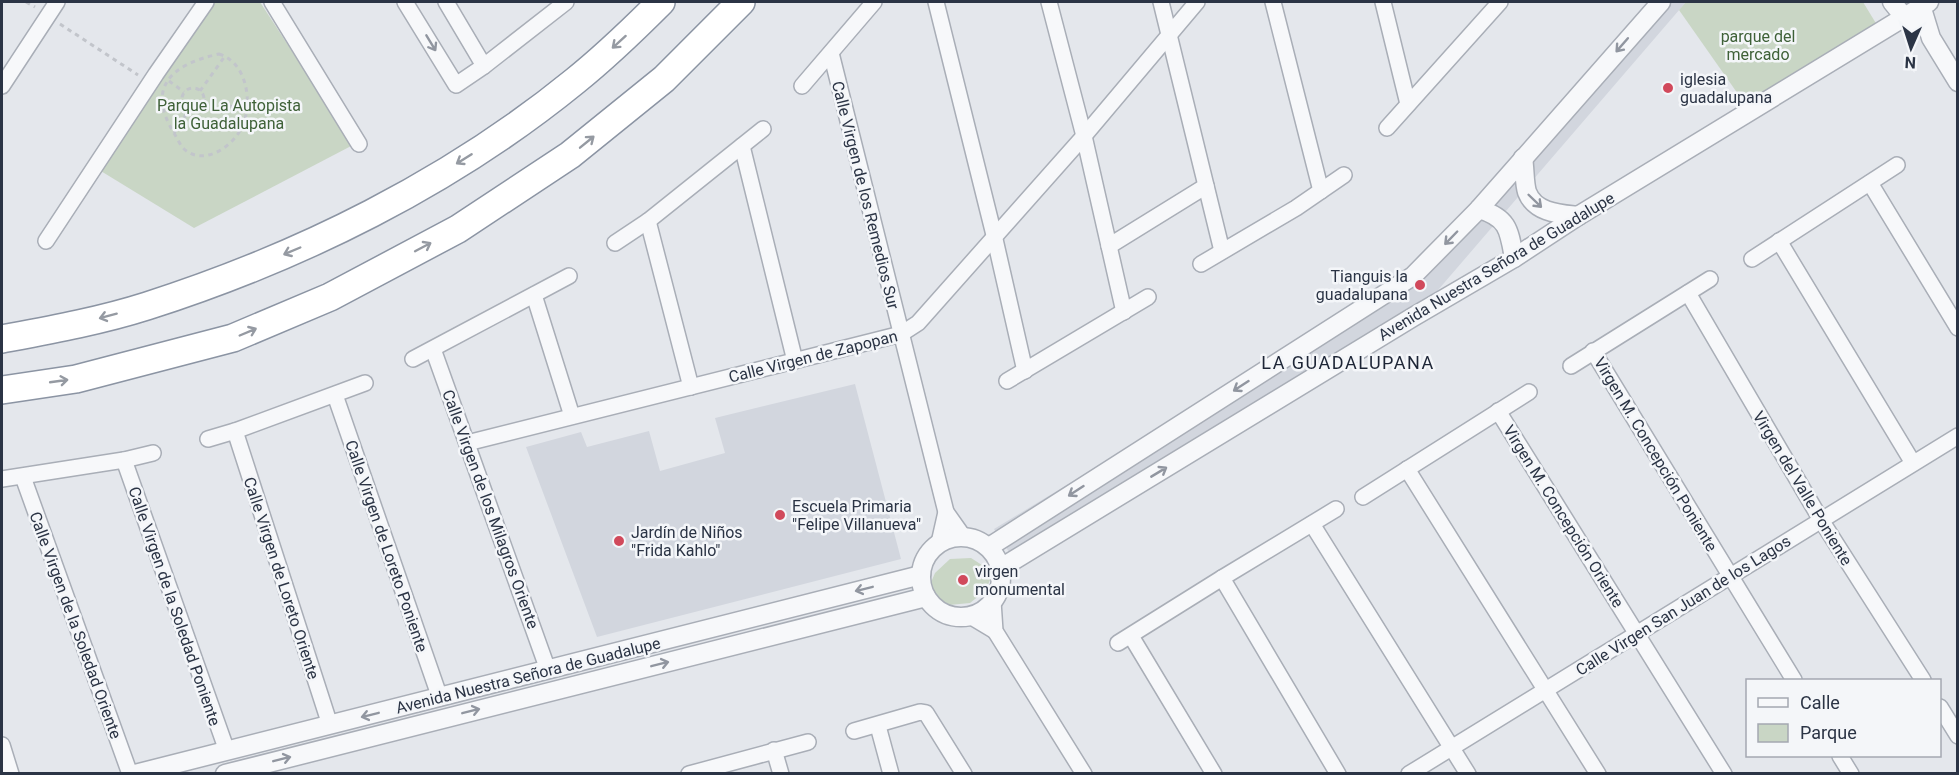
<svg xmlns="http://www.w3.org/2000/svg" width="1959" height="775" viewBox="0 0 1959 775" font-family="Roboto,sans-serif">
	<style>
		.built { fill: #d2d6de }
		.green { fill: #c9d6c5 }
		.lines { fill: none; stroke-linecap: round; stroke-linejoin: round }
		.minor-casing { stroke: #a9aeb7; stroke-width: 18 }
		.tertiary-casing { stroke: #a9aeb7; stroke-width: 21 }
		.motorway-casing { stroke: #8b94a3; stroke-width: 30 }
		.path { stroke: #c2c5cb; stroke-width: 3; stroke-dasharray: 4.5 4.5; stroke-linecap: butt }
		.minor { stroke: #f7f8fa; stroke-width: 15 }
		.tertiary { stroke: #f7f8fa; stroke-width: 18 }
		.motorway { stroke: #fff; stroke-width: 27 }
		.oneway { stroke: #959aa2 }
		.oneway2 { stroke: #9196a0 }
		.poi-dot { fill: #d1495b; stroke: #f4f6f9; stroke-width: 2 }
		.labels { text-anchor: middle; stroke-width: 5; stroke-linejoin: round; paint-order: stroke }
		.park-label { font-size: 16px; fill: #3f6138; stroke: #f4f6f9 }
		.poi-label { font-size: 16px; fill: #2b3445; stroke: #f4f6f9; text-anchor: start }
		.street-label { font-size: 16px; fill: #2b3445; stroke: #f4f6f9 }
		.neighbourhood-label { font-size: 18px; letter-spacing: 1.5px; fill: #1d2536; stroke: #f4f6f9 }
	</style>
	<rect width="100%" height="100%" fill="#e4e7ec"/>
	<!-- built -->
	<g class="built">
		<polygon points="1652,2 1686,2 1432,297 1009,552 994,529 1417,273"/>
		<polygon points="855,384 901,559 597,637 526,447 581,432 587,447 649,431 660,471 725,453 715,418"/>
	</g>
	<!-- green -->
	<g class="green">
		<polygon points="205,2 260,2 353,145 194,228 91,165"/>
		<polygon points="1686,2 1863,2 1877,25 1745,104 1679,10"/>
		<polygon points="971,558 985,567 991,578 985,591 970,603 949,605 936,600 929,587 935,573 950,559"/>
	</g>
	<g class="lines">
		<defs>
			<g id="minor">
				<polyline points="272,2 359,144"/>
				<polyline points="405,2 456,85 484,66 566,2"/>
				<polyline points="446,2 484,66"/>
				<polyline points="936,2 994,235 1025,371"/>
				<polyline points="1049,2 1084,136 1124,312"/>
				<polyline points="1161,2 1222,251"/>
				<polyline points="1273,2 1321,191"/>
				<polyline points="1383,2 1408,104"/>
				<polyline points="831,53 946,512 963,536"/>
				<polyline points="2,86 57,2"/>
				<polyline points="802,86 874,2"/>
				<polyline points="1387,128 1500,2"/>
				<polyline points="742,146 795,361"/>
				<polyline points="1870,183 1958,328"/>
				<polyline points="648,221 691,387"/>
				<polyline points="46,241 156,74 206,2"/>
				<polyline points="1779,241 1913,463"/>
				<polyline points="615,243 648,221 763,129"/>
				<polyline points="1109,246 1206,186"/>
				<polyline points="1752,259 1897,165"/>
				<polyline points="1201,264 1296,208 1344,175"/>
				<polyline points="1688,293 1821,520 1923,680"/>
				<polyline points="534,295 572,416"/>
				<polyline points="433,349 548,670"/>
				<polyline points="1593,351 1794,680"/>
				<polyline points="413,359 569,276"/>
				<polyline points="1571,366 1710,279"/>
				<polyline points="1007,381 1148,297"/>
				<polyline points="335,395 440,698"/>
				<polyline points="1498,411 1724,774"/>
				<polyline points="235,431 330,725"/>
				<polyline points="208,439 235,431 365,383"/>
				<polyline points="467,443 901,334 918,323 1084,136 1197,2"/>
				<polyline points="124,460 227,751"/>
				<polyline points="1407,469 1598,774"/>
				<polyline points="23,477 130,774"/>
				<polyline points="2,479 124,460 153,453"/>
				<polyline points="1363,497 1529,392"/>
				<polyline points="1312,524 1468,774"/>
				<polyline points="939,543 946,512"/>
				<polyline points="1222,578 1338,774"/>
				<polyline points="993,601 995,631 1084,774"/>
				<polyline points="970,616 995,631"/>
				<polyline points="1131,636 1214,774"/>
				<polyline points="1118,643 1222,578 1336,509"/>
				<polyline points="1940,707 1958,736"/>
				<polyline points="878,726 891,774"/>
				<polyline points="854,731 920,712 926,713 964,774"/>
				<polyline points="2,745 11,774"/>
				<polyline points="774,750 781,774"/>
				<polyline points="1840,756 1851,774"/>
				<polyline points="689,774 808,742"/>
				<polyline points="1409,774 1958,436"/>
			</g>
			<g id="tertiary">
				<polyline points="1892,2 1905,18 1913,24"/>
				<polyline points="1920,2 1931,38 1958,82"/>
				<path d="M1523,158C1525,169 1524,182 1527,192C1535,213 1560,214 1578,216"/>
				<path d="M1479,209C1508,218 1509,229 1514,258"/>
				<circle cx="961" cy="577" r="40"/>
				<polyline points="989,547 1413,276 1479,209 1661,2"/>
				<polyline points="1001,568 1413,317 1514,258 1578,216 1929,2"/>
				<polyline points="135,774 921,575"/>
				<polyline points="225,774 926,597"/>
			</g>
			<g id="motorway">
				<path d="M2,339C50,330 100,321 147,306C300,257 450,183 575,81C605,57 634,29 661,2"/>
				<polyline points="2,390 76,379 233,338 330,297 458,229 570,155 664,79 741,2"/>
			</g>
		</defs>
		<!-- minor casing -->
		<use href="#minor" class="minor-casing"/>
		<!-- tertiary casing -->
		<use href="#tertiary" class="tertiary-casing"/>
		<!-- motorway casing -->
		<use href="#motorway" class="motorway-casing"/>
		<!-- path -->
		<g class="path">
			<polyline points="26,2 35,7"/>
			<polyline points="60,24 138,75"/>
			<path d="M219,54C247,62 254,104 241,129C231,148 203,166 184,149C180,145 177,138 174,133C145,86 173,64 219,54Z"/>
			<polyline points="169,81 184,92"/>
			<circle cx="193" cy="99" r="11"/>
			<polyline points="200,91 225,56"/>
			<polyline points="203,105 246,107"/>
			<polyline points="174,133 189,110"/>
		</g>
		<!-- minor -->
		<use href="#minor" class="minor"/>
		<!-- tertiary -->
		<use href="#tertiary" class="tertiary"/>
		<!-- motorway -->
		<use href="#motorway" class="motorway"/>
	</g>
	<!-- one-way arrows -->
	<defs><path id="oneway-shaft" d="M-6 0H5M1.5-3L5.5 0L1.5 3" fill="none" stroke-width="1.6" stroke-linecap="round" stroke-linejoin="round" transform="scale(1.5)"/></defs>
	<g class="oneway">
		<use href="#oneway-shaft" transform="translate(619 42) rotate(138)"/>
		<use href="#oneway-shaft" transform="translate(587 142) rotate(-39)"/>
		<use href="#oneway-shaft" transform="translate(464 159) rotate(148)"/>
		<use href="#oneway-shaft" transform="translate(423 247) rotate(-28)"/>
		<use href="#oneway-shaft" transform="translate(292 251) rotate(157)"/>
		<use href="#oneway-shaft" transform="translate(108 316) rotate(165)"/>
		<use href="#oneway-shaft" transform="translate(248 332) rotate(-23)"/>
		<use href="#oneway-shaft" transform="translate(59 381) rotate(-8)"/>
	</g>
	<g class="oneway2">
		<use href="#oneway-shaft" transform="translate(431 43) rotate(59)"/>
		<use href="#oneway-shaft" transform="translate(1622 45) rotate(131)"/>
		<use href="#oneway-shaft" transform="translate(1535 201) rotate(44)"/>
		<use href="#oneway-shaft" transform="translate(1451 238) rotate(134)"/>
		<use href="#oneway-shaft" transform="translate(1241 386) rotate(147)"/>
		<use href="#oneway-shaft" transform="translate(1159 472) rotate(-31)"/>
		<use href="#oneway-shaft" transform="translate(1076 491) rotate(147)"/>
		<use href="#oneway-shaft" transform="translate(864 589) rotate(166)"/>
		<use href="#oneway-shaft" transform="translate(660 664) rotate(-14)"/>
		<use href="#oneway-shaft" transform="translate(471 711) rotate(-14)"/>
		<use href="#oneway-shaft" transform="translate(370 715) rotate(166)"/>
		<use href="#oneway-shaft" transform="translate(282 759) rotate(-14)"/>
	</g>
	<!-- markers -->
	<g class="poi-dot">
		<circle cx="1668" cy="88" r="6"/>
		<circle cx="1420" cy="285" r="6"/>
		<circle cx="780" cy="515" r="6"/>
		<circle cx="619" cy="541" r="6"/>
		<circle cx="963" cy="580" r="6"/>
	</g>
	<g class="labels">
		<!-- park labels -->
		<g class="park-label">
			<text x="1758" y="42">parque del<tspan x="1758" dy="18">mercado</tspan></text>
			<text x="229" y="111">Parque La Autopista<tspan x="229" dy="18">la Guadalupana</tspan></text>
		</g>
		<!-- poi labels -->
		<g class="poi-label">
			<text x="1680" y="85">iglesia<tspan x="1680" dy="18">guadalupana</tspan></text>
			<text x="1408" y="282" text-anchor="end">Tianguis la<tspan x="1408" dy="18">guadalupana</tspan></text>
			<text x="792" y="512">Escuela Primaria<tspan x="792" dy="18">"Felipe Villanueva"</tspan></text>
			<text x="631" y="538">Jardín de Niños<tspan x="631" dy="18">"Frida Kahlo"</tspan></text>
			<text x="975" y="577">virgen<tspan x="975" dy="18">monumental</tspan></text>
		</g>
		<!-- street labels -->
		<g class="street-label">
			<text transform="translate(866 195) rotate(76)" y="6">Calle Virgen de los Remedios Sur</text>
			<text transform="translate(1496 266) rotate(-31)" y="6">Avenida Nuestra Señora de Guadalupe</text>
			<text transform="translate(813 356) rotate(-14)" y="6">Calle Virgen de Zapopan</text>
			<text transform="translate(1656 454) rotate(59)" y="6">Virgen M. Concepción Poniente</text>
			<text transform="translate(1803 488) rotate(59)" y="6">Virgen del Valle Poniente</text>
			<text transform="translate(491 509) rotate(70)" y="6">Calle Virgen de los Milagros Oriente</text>
			<text transform="translate(1564 516) rotate(58)" y="6">Virgen M. Concepción Oriente</text>
			<text transform="translate(387 546) rotate(71)" y="6">Calle Virgen de Loreto Poniente</text>
			<text transform="translate(282 578) rotate(72)" y="6">Calle Virgen de Loreto Oriente</text>
			<text transform="translate(1683 605) rotate(-32)" y="6">Calle Virgen San Juan de los Lagos</text>
			<text transform="translate(175 606) rotate(71)" y="6">Calle Virgen de la Soledad Poniente</text>
			<text transform="translate(76 625) rotate(70)" y="6">Calle Virgen de la Soledad Oriente</text>
			<text transform="translate(528 675) rotate(-14)" y="6">Avenida Nuestra Señora de Guadalupe</text>
		</g>
		<!-- neighbourhood labels -->
		<g class="neighbourhood-label">
			<text x="1348" y="369">LA GUADALUPANA</text>
		</g>
	</g>
	<!-- border -->
	<rect width="1959" height="775" fill="none" stroke="#2b3445" stroke-width="6"/>
	<!-- legend -->
	<rect x="1746" y="679" width="195" height="78" fill="#f4f6f9" stroke="#a4a8b1" stroke-width="1.5"/>
	<rect x="1758" y="698" width="30" height="9" fill="#f7f8fa" stroke="#a4a8b1" stroke-width="1.5"/>
	<text x="1800" y="709" font-size="18" fill="#2b3445">Calle</text>
	<rect x="1758" y="724" width="30" height="18" fill="#c9d6c5" stroke="#a4a8b1" stroke-width="1.5"/>
	<text x="1800" y="739" font-size="18" fill="#2b3445">Parque</text>
	<!-- north arrow -->
	<g transform="translate(1911 48) rotate(183)" stroke="#f4f6f9" stroke-width="4.5" paint-order="stroke">
	<path d="M0-4.5L10 22L0 15L-10 22Z" fill="#2b3445"/>
	<text y="-9" font-size="16" font-weight="bold" text-anchor="middle" fill="#2b3445">N</text>
	</g>
</svg>
